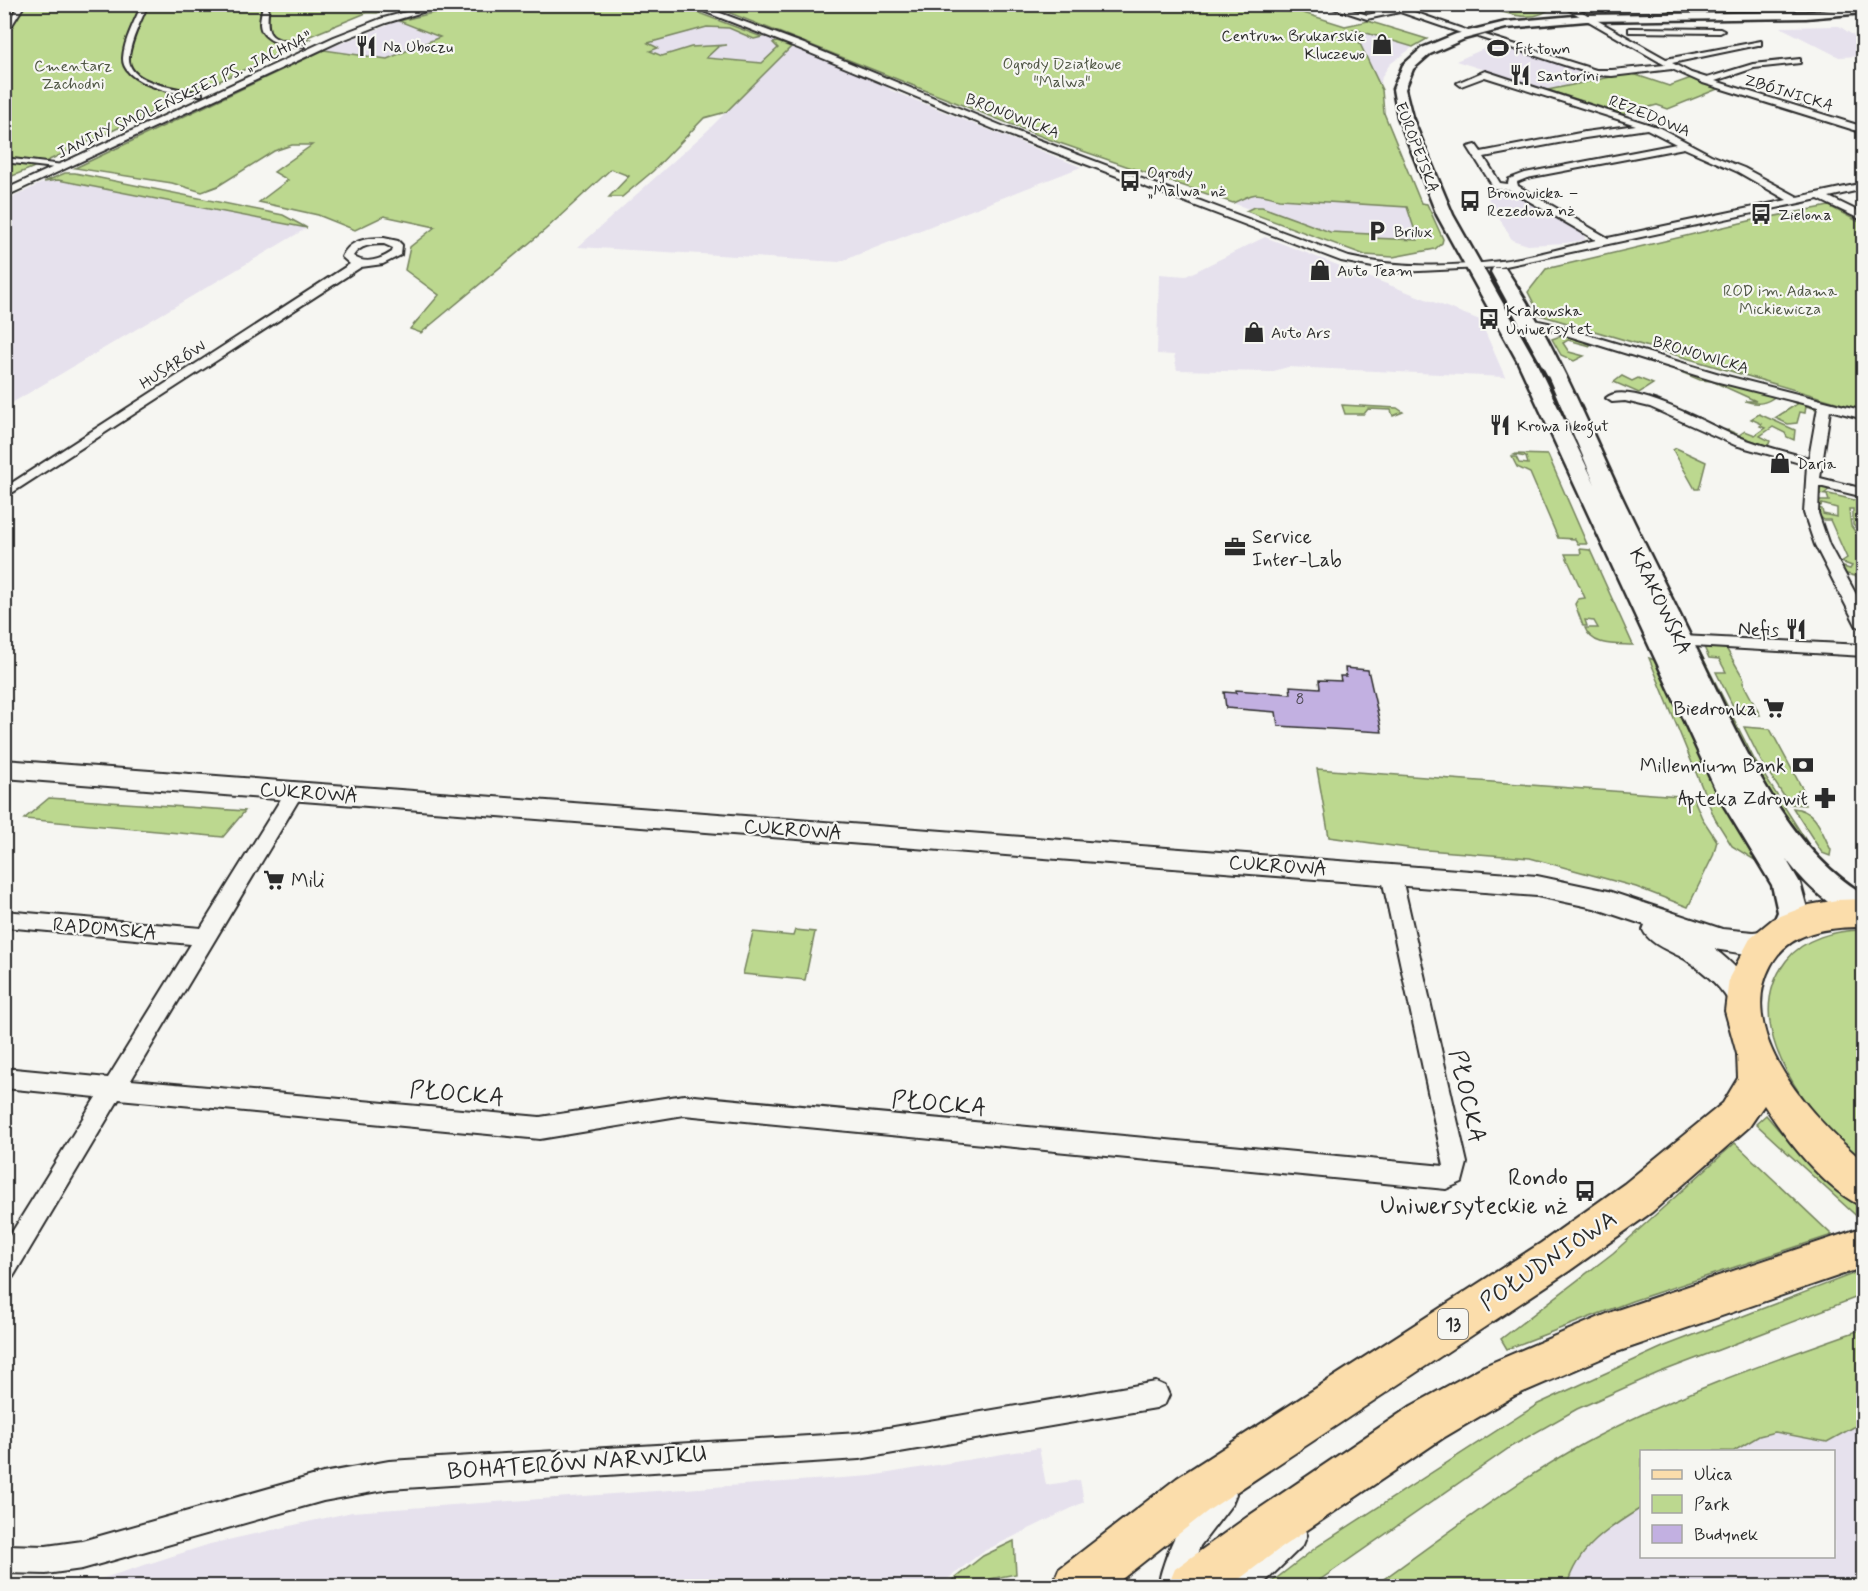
<svg xmlns="http://www.w3.org/2000/svg" width="1868" height="1591" viewBox="0 0 1868 1591" font-family="Mynerve,sans-serif">
	<style>
		.built { fill: #e6e1ed }
		.green { fill: #bcd88f; stroke: #74825d; stroke-width: 1.5 }
		.building { fill: #c2b0e1; stroke: #2b2b2b; stroke-width: 1.5 }
		.lines { fill: none; stroke-linecap: round; stroke-linejoin: round }
		.pedestrian-casing { stroke: #2b2b2b; stroke-width: 4 }
		.minor-casing { stroke: #2b2b2b; stroke-width: 4 }
		.tertiary-casing { stroke: #2b2b2b; stroke-width: 4 }
		.secondary-casing { stroke: #2b2b2b; stroke-width: 5 }
		.primary-casing { stroke: #2b2b2b; stroke-width: 4 }
		.pedestrian { fill: #f6f6f2; fill-rule: evenodd }
		.minor { fill: #f6f6f2; fill-rule: evenodd }
		.tertiary { fill: #f6f6f2; fill-rule: evenodd }
		.secondary { fill: #f6f6f2; fill-rule: evenodd }
		.primary { fill: #fbddab; fill-rule: evenodd }
		.labels { text-anchor: middle; stroke-width: 4.5; stroke-linejoin: round; paint-order: stroke }
		.far-poi-label { font-size: 16px; fill: #2b2b2b; stroke: #f6f6f2; text-anchor: start }
		.far-park-label { font-size: 16px; fill: #4f5644; stroke: #f6f6f2 }
		.far-street-label { font-size: 16px; fill: #2b2b2b; stroke: #f6f6f2 }
		.number-label { font-size: 16px; fill: #514c58 }
		.shield { fill: #f6f6f2; stroke: #686867; stroke-width: 1.5 }
		.shield-label { font-size: 18px; font-weight: bold; fill: #2b2b2b }
		.poi-label { font-size: 20px; fill: #2b2b2b; stroke: #f6f6f2; text-anchor: end }
		.street-label { font-size: 20px; fill: #2b2b2b; stroke: #f6f6f2 }
		.near-street-label { font-size: 24px; fill: #2b2b2b; stroke: #f6f6f2 }
		.near-poi-label { font-size: 24px; fill: #2b2b2b; stroke: #f6f6f2; text-anchor: end }
	</style>
	<rect width="100%" height="100%" fill="#f6f6f2"/>
	<filter id="ink" filterUnits="userSpaceOnUse"><feTurbulence type="fractalNoise" baseFrequency=".0167" numOctaves="2"/><feDisplacementMap in="SourceGraphic" scale="12" xChannelSelector="R" yChannelSelector="G"/><feConvolveMatrix kernelMatrix="1 2 1 2 8 2 1 2 1" color-interpolation-filters="sRGB"/></filter>
	<g filter="url(#ink)">
		<!-- built -->
		<g class="built">
			<polygon points="399,21 442,36 387,59 324,50"/>
			<polygon points="720,21 794,47 888,87 890,90 1081,167 839,262 578,247 707,131 769,69 606,52"/>
			<polygon points="1839,26 1863,42 1863,56 1839,57 1780,27"/>
			<polygon points="1353,28 1413,47 1390,64 1382,76 1380,87"/>
			<polygon points="1497,43 1552,61 1600,77 1548,90 1456,61"/>
			<polygon points="58,180 307,228 5,407 5,201 44,182"/>
			<polygon points="1508,190 1584,234 1585,240 1565,243 1528,245 1512,240 1485,193"/>
			<polygon points="1254,193 1421,203 1437,246 1365,254 1233,203"/>
			<polygon points="1265,237 1480,320 1505,377 1288,367 1270,372 1177,370 1174,355 1157,354 1159,274 1186,276"/>
			<polygon points="1863,1377 1863,1586 1537,1586 1576,1549 1641,1508 1642,1556 1834,1556 1834,1452 1731,1451"/>
			<polygon points="1039,1448 1046,1485 1080,1480 1084,1502 982,1552 939,1586 79,1586 210,1544 352,1512 871,1476"/>
		</g>
		<!-- green -->
		<g class="green">
			<polygon points="5,5 398,5 377,13 366,13 305,38 310,39 32,168 5,179"/>
			<polygon points="466,5 678,5 762,37 754,39 729,28 707,27 648,43 658,48 650,51 662,56 691,47 727,45 719,46 706,58 762,63 778,48 773,43 777,42 791,47 726,112 704,118 653,171 622,197 609,197 629,176 611,169 545,230 421,333 410,329 439,295 405,270 410,247 435,227 384,216 355,230 318,215 259,202 288,180 274,172 312,145 292,145 274,151 218,186 202,192 172,183 75,168 324,50 387,59 440,37 399,21"/>
			<path d="M804,5L830,9L847,4L1278,5L1345,26L1368,21L1427,39L1413,47L1353,29L1382,90L1384,113L1421,203L1427,204L1443,239L1442,243L1435,249L1393,257L1365,255L1246,211L1254,207H1262L1330,232L1370,234L1371,238L1418,240L1407,207L1279,199C1255,193 1258,191 1233,203L1048,139L710,5Z"/>
			<path d="M1551,5L1553,6C1534,26 1503,12 1481,5Z"/>
			<polygon points="1655,5 1731,5 1747,12 1678,13"/>
			<polygon points="1630,73 1669,86 1691,78 1720,88 1668,109 1657,105 1623,114 1548,90"/>
			<polygon points="65,173 75,173 283,215 307,228 58,180 44,182"/>
			<polygon points="1829,206 1863,224 1863,410 1540,315 1528,292 1546,269 1749,221"/>
			<polygon points="1563,335 1590,343 1590,346 1587,345 1568,340 1563,343 1569,352 1584,356 1574,361 1561,355 1552,339"/>
			<path d="M1667,366L1777,395C1766,404 1758,405 1745,401H1756L1712,381L1700,380Z"/>
			<polygon points="1622,376 1632,381 1638,378 1653,384 1639,393 1614,382"/>
			<polygon points="1788,398 1816,405 1816,409 1806,406 1805,413 1800,412 1797,423 1788,424 1775,418 1797,404 1786,399"/>
			<polygon points="1342,405 1397,408 1403,412 1393,416 1391,410 1368,409 1364,414 1345,414"/>
			<polygon points="1759,414 1795,430 1794,440 1787,437 1785,433 1773,427 1760,436 1770,441 1768,446 1726,431 1728,430 1739,435 1745,431 1755,435 1765,428 1760,426 1762,424 1751,419"/>
			<polygon points="1676,448 1706,462 1699,489 1695,489 1673,450"/>
			<polygon points="1516,454 1548,455 1587,544 1578,544 1575,539 1558,538 1530,473 1517,467 1512,457 1516,457 1519,463 1528,464 1526,457 1514,455"/>
			<polygon points="1822,487 1831,488 1825,493 1863,502 1863,523 1859,531 1853,525 1853,509 1849,509 1851,526 1863,542 1863,552 1855,576 1843,573 1840,566 1850,569 1852,566 1841,562 1847,558 1830,520 1824,520 1818,515 1818,508 1822,509 1823,514 1837,517 1837,508 1822,504 1821,506 1817,505 1817,501 1829,501 1827,495 1817,494"/>
			<path d="M1580,549L1590,550L1633,645C1616,644 1592,647 1585,628H1598L1594,621L1585,620L1587,626H1583L1575,604L1578,599L1585,598L1565,554H1581Z"/>
			<polygon points="1704,647 1726,648 1744,679 1743,683 1760,715 1737,714 1716,672 1726,672 1719,659 1709,658"/>
			<path d="M1698,648L1755,761L1814,853C1760,797 1730,720 1696,651Z"/>
			<polygon points="1649,658 1657,661 1761,864 1732,846 1715,819"/>
			<polygon points="1744,727 1770,729 1803,790 1798,791 1805,805 1789,804 1761,761"/>
			<polygon points="1317,769 1693,797 1702,818 1717,841 1713,856 1688,907 1636,887 1530,858 1414,849 1329,837"/>
			<polygon points="49,798 245,811 223,837 24,819"/>
			<path d="M1793,808C1817,810 1821,831 1831,850L1830,856L1822,853Z"/>
			<polygon points="795,930 815,932 805,980 743,974 753,932 793,936"/>
			<path d="M1863,930V1163C1813,1121 1735,1028 1786,961C1803,938 1836,930 1863,930Z"/>
			<path d="M1766,1115C1796,1151 1826,1183 1863,1210V1222L1756,1124Z"/>
			<polygon points="1735,1143 1832,1235 1632,1301 1507,1349 1501,1339 1613,1253"/>
			<polygon points="1863,1270 1863,1295 1658,1373 1577,1409 1512,1446 1311,1586 1270,1586 1273,1581 1318,1546 1538,1404 1665,1346"/>
			<path d="M1863,1329V1422L1827,1442L1775,1432L1759,1436L1734,1451L1642,1452L1641,1508C1610,1527 1576,1549 1567,1586H1374C1443,1537 1511,1484 1585,1443C1673,1395 1769,1362 1863,1329Z"/>
			<polygon points="1014,1541 1016,1574 990,1579 982,1586 945,1586 983,1556"/>
		</g>
		<!-- building -->
		<polygon class="building" points="1345,668 1368,670 1382,732 1278,726 1276,712 1226,708 1224,692 1236,693 1236,690 1291,694 1290,686 1320,688 1319,680 1341,681 1340,676 1346,676"/>
		<g class="lines">
			<defs>
				<g id="pedestrian">
					<polygon points="19,4 25,4 4,38 4,30"/>
					<path d="M142,4H148C141,21 131,39 129,57C126,85 183,89 202,93V95C182,96 122,85 123,58C124,40 135,21 142,4Z"/>
					<path d="M263,4H269C264,41 271,38 304,45V47C290,47 261,43 260,24C260,18 262,11 263,4Z"/>
					<polygon points="4,158 63,165 67,167 63,169 4,162"/>
				</g>
				<g id="minor">
					<polygon points="436,4 449,4 386,23 340,41 4,197 4,190 334,37 380,19"/>
					<path d="M685,4H696L804,44L1007,128L1349,257C1395,268 1453,267 1501,261C1533,257 1565,247 1596,240L1510,190L1494,188L1468,147L1476,145L1481,152L1585,132L1636,125L1485,77L1461,86L1457,83L1485,71L1660,128L1711,155L1744,168L1798,197L1864,183V189L1829,197L1864,214V221L1818,199L1501,267L1399,272L1341,261L1001,132L798,48ZM1647,129L1676,144L1525,173L1509,179L1508,184L1500,183L1484,157L1585,138ZM1684,148L1738,172L1787,200L1608,238L1518,186L1517,182L1527,178Z"/>
					<polygon points="1321,4 1334,4 1367,15 1392,10 1379,4 1391,4 1474,33 1467,35 1400,12 1367,19"/>
					<polygon points="1559,4 1568,4 1666,59 1761,41 1761,45 1758,45 1672,63 1691,73 1707,78 1753,64 1800,59 1800,63 1754,68 1715,81 1864,127 1864,133 1703,83 1672,69 1612,76 1595,75 1478,37 1485,35 1596,70 1612,70 1665,65"/>
					<polygon points="1632,28 1720,29 1724,31 1720,33 1629,32 1629,28"/>
					<path d="M384,238L398,241L402,245L401,255L383,264L361,267L4,498V488L350,264L342,257C349,240 367,238 384,238ZM384,244L393,248L392,252C380,260 365,265 353,256C360,245 372,244 384,244Z"/>
					<path d="M1529,319L1548,323L1723,375L1864,411V419L1830,410L1820,478L1864,489V497L1819,486L1818,513L1829,545L1864,609V630L1856,625L1815,545L1804,513L1807,465L1735,445L1650,407L1625,401L1612,402L1606,398C1627,378 1710,426 1734,435C1758,445 1783,451 1809,458L1818,407L1715,381L1543,328L1525,325L1523,323Z"/>
					<polygon points="1681,636 1864,645 1864,656 1675,645 1673,641 1675,637"/>
					<polygon points="295,784 301,786 304,791 301,796 131,1080 540,1117 684,1095 1444,1166 1381,874 1384,869 1391,866 1398,869 1401,874 1467,1163 1462,1182 1446,1189 684,1115 540,1139 119,1099 13,1277 4,1280 4,1245 96,1097 4,1088 4,1068 108,1078 191,944 4,927 4,911 201,928 289,786"/>
					<polygon points="1156,1382 1165,1386 1169,1395 1165,1404 1156,1408 859,1459 389,1489 323,1501 82,1569 46,1574 4,1573 4,1545 46,1546 82,1541 323,1473 389,1461 859,1433"/>
					<path d="M1222,1480L1232,1484L1236,1494L1232,1504L1200,1546L1186,1586H1158C1164,1554 1190,1494 1222,1480Z"/>
					<path d="M1293,1521L1303,1525L1307,1535L1303,1545L1261,1586H1233C1241,1562 1269,1531 1293,1521Z"/>
				</g>
				<path id="tertiary" d="M4,760L1537,876L1608,891L1722,929L1753,932L1769,930L1778,933L1782,941L1778,949L1753,955L1714,949C1734,963 1747,979 1758,1001L1754,1010L1744,1013L1734,1010C1723,988 1706,973 1685,959C1671,951 1650,945 1643,930L1645,925L1594,908L1537,896L4,778Z"/>
				<path id="secondary" d="M1864,7V13L1806,18L1586,21L1506,28L1464,39L1430,54L1413,69L1405,89L1412,117L1453,215L1535,360L1595,484L1549,378L1491,272L1493,268H1505C1552,338 1584,415 1619,491C1644,544 1671,596 1697,650C1738,732 1781,846 1864,894V921C1831,910 1806,885 1786,859L1800,883L1808,912L1796,937L1786,940L1776,937L1771,928L1778,912L1772,885L1720,799L1517,360L1437,215L1398,117L1393,89L1403,65L1422,48L1456,34L1506,22L1586,15L1806,12Z"/>
				<g id="primary">
					<path d="M1864,899V927C1829,927 1789,931 1771,965C1733,1035 1814,1120 1864,1162V1207C1825,1191 1786,1139 1764,1105L1749,1127L1652,1212L1569,1271L1209,1510L1113,1586H1052L1059,1569L1177,1478L1541,1243L1624,1184L1723,1103L1738,1078L1737,1054L1725,1011L1729,978L1751,937L1773,919L1809,905L1837,900Z"/>
					<polygon points="1864,1227 1864,1267 1614,1353 1514,1396 1443,1438 1282,1547 1230,1586 1168,1586 1175,1569 1250,1515 1411,1406 1484,1366 1614,1311"/>
				</g>
			</defs>
			<!-- pedestrian casing -->
			<use href="#pedestrian" class="pedestrian-casing"/>
			<!-- minor casing -->
			<use href="#minor" class="minor-casing"/>
			<!-- tertiary casing -->
			<use href="#tertiary" class="tertiary-casing"/>
			<!-- secondary casing -->
			<use href="#secondary" class="secondary-casing"/>
			<!-- primary casing -->
			<use href="#primary" class="primary-casing"/>
			<!-- pedestrian -->
			<use href="#pedestrian" class="pedestrian"/>
			<!-- minor -->
			<use href="#minor" class="minor"/>
			<!-- tertiary -->
			<use href="#tertiary" class="tertiary"/>
			<!-- secondary -->
			<use href="#secondary" class="secondary"/>
			<!-- primary -->
			<use href="#primary" class="primary"/>
		</g>
	</g>
	<!-- icons -->
	<defs>
		<symbol id="shop-bare" viewBox="-9 -9 18 18"><path d="M-5-2.5h2.3a2.7 3.5 0 0 1 5.4 0H5L5.5 6h-11ZM-1.5-2.5h3a1.5 2.3 0 0 0-3 0Z" fill="#2b2b2b" stroke="#f6f6f2" stroke-width="2.5" paint-order="stroke"/></symbol>
		<symbol id="restaurant-bare" viewBox="-9 -9 18 18"><path d="M-5-6h1v4h1v-4h1v4h1v-4h1v5L-1.5 .5V6h-2V.5L-5-1ZM5-6V6H3V1.5H1.5Q1.5-4 5-6Z" fill="#2b2b2b" stroke="#f6f6f2" stroke-width="2.5" paint-order="stroke"/></symbol>
		<symbol id="stadium-bare" viewBox="-9 -9 18 18"><path d="M0-5a6.5 5 0 1 0 0 10a6.5 5 0 1 0 0-10ZM-3.5-1.8h7v3.6h-7Z" fill="#2b2b2b" stroke="#f6f6f2" stroke-width="2.5" paint-order="stroke"/></symbol>
		<symbol id="bus-bare" viewBox="-9 -9 18 18"><path d="M-5-6H5V4H4V6H2V4H-2V6H-4V4H-5ZM-3.5-4V0h7V-4ZM-3.5 1.2v1.5H-2V1.2ZM2 1.2v1.5H3.5V1.2Z" fill="#2b2b2b" stroke="#f6f6f2" stroke-width="2.5" paint-order="stroke"/></symbol>
		<symbol id="parking-bare" viewBox="-9 -9 18 18"><path d="M-3.5-5.5H1a3.5 3.5 0 0 1 0 7H-1V5.5H-3.5ZM-1-3.4V-.6H.8a1.4 1.4 0 0 0 0-2.8Z" fill="#2b2b2b" stroke="#f6f6f2" stroke-width="2.5" paint-order="stroke"/></symbol>
		<symbol id="office-bare" viewBox="-9 -9 18 18"><path d="M-6-3h4V-5.5h4V-3h4V5H-6ZM-1-4.5V-3h2v-1.5ZM-6 0V1H6V0Z" fill="#2b2b2b" stroke="#f6f6f2" stroke-width="2.5" paint-order="stroke"/></symbol>
		<symbol id="supermarket-bare" viewBox="-9 -9 18 18"><path d="M-6-5.5h2.5l.6 2H6L4.5 2H-2.5L-4.4-4H-6ZM-1.5 3.2a1.3 1.3 0 1 0 .1 0ZM3 3.2a1.3 1.3 0 1 0 .1 0Z" fill="#2b2b2b" stroke="#f6f6f2" stroke-width="2.5" paint-order="stroke"/></symbol>
		<symbol id="bank-bare" viewBox="-9 -9 18 18"><path d="M-6-4H6V4H-6ZM0-2.3a2.3 2.3 0 1 0 0 4.6a2.3 2.3 0 1 0 0-4.6Z" fill="#2b2b2b" stroke="#f6f6f2" stroke-width="2.5" paint-order="stroke"/></symbol>
		<symbol id="pharmacy-bare" viewBox="-9 -9 18 18"><path d="M-2-6h4v4h4v4h-4v4h-4v-4h-4v-4h4Z" fill="#2b2b2b" stroke="#f6f6f2" stroke-width="2.5" paint-order="stroke"/></symbol>
	</defs>
	<g fill-rule="evenodd">
		<use href="#shop-bare" x="1367" y="29" width="30" height="30"/>
		<use href="#restaurant-bare" x="351" y="31" width="30" height="30"/>
		<use href="#stadium-bare" x="1483" y="33" width="30" height="30"/>
		<use href="#restaurant-bare" x="1505" y="60" width="30" height="30"/>
		<use href="#bus-bare" x="1115" y="166" width="30" height="30"/>
		<use href="#bus-bare" x="1455" y="186" width="30" height="30"/>
		<use href="#bus-bare" x="1746" y="199" width="30" height="30"/>
		<use href="#parking-bare" x="1362" y="216" width="30" height="30"/>
		<use href="#shop-bare" x="1305" y="255" width="30" height="30"/>
		<use href="#bus-bare" x="1474" y="304" width="30" height="30"/>
		<use href="#shop-bare" x="1239" y="317" width="30" height="30"/>
		<use href="#restaurant-bare" x="1485" y="410" width="30" height="30"/>
		<use href="#shop-bare" x="1765" y="448" width="30" height="30"/>
		<use href="#office-bare" x="1220" y="532" width="30" height="30"/>
		<use href="#restaurant-bare" x="1781" y="614" width="30" height="30"/>
		<use href="#supermarket-bare" x="1759" y="693" width="30" height="30"/>
		<use href="#bank-bare" x="1788" y="750" width="30" height="30"/>
		<use href="#pharmacy-bare" x="1810" y="783" width="30" height="30"/>
		<use href="#supermarket-bare" x="259" y="865" width="30" height="30"/>
		<use href="#bus-bare" x="1570" y="1176" width="30" height="30"/>
	</g>
	<g class="labels">
		<!-- far-poi labels -->
		<g class="far-poi-label">
			<text x="1365" y="41" text-anchor="end">Centrum Brukarskie<tspan x="1365" dy="18">Kluczewo</tspan></text>
			<text x="383" y="52">Na Uboczu</text>
			<text x="1515" y="54">Fit town</text>
			<text x="1537" y="81">Santorini</text>
			<text x="1147" y="178">Ogrody<tspan x="1147" dy="18">„Malwa” nż</tspan></text>
			<text x="1487" y="198">Bronowicka –<tspan x="1487" dy="18">Rezedowa nż</tspan></text>
			<text x="1778" y="220">Zielona</text>
			<text x="1394" y="237">Brilux</text>
			<text x="1337" y="276">Auto Team</text>
			<text x="1506" y="316">Krakowska<tspan x="1506" dy="18">Uniwersytet</tspan></text>
			<text x="1271" y="338">Auto Ars</text>
			<text x="1517" y="431">Krowa i kogut</text>
			<text x="1797" y="469">Daria</text>
		</g>
		<!-- far-park labels -->
		<g class="far-park-label">
			<text x="1062" y="69">Ogrody Działkowe<tspan x="1062" dy="18">"Malwa"</tspan></text>
			<text x="73" y="71">Cmentarz<tspan x="73" dy="18">Zachodni</tspan></text>
			<text x="1780" y="296">ROD im. Adama<tspan x="1780" dy="18">Mickiewicza</tspan></text>
		</g>
		<!-- far-street labels -->
		<g class="far-street-label">
			<text transform="translate(1789 92) rotate(17)" y="6">ZBÓJNICKA</text>
			<text transform="translate(184 94) rotate(-25)" y="6">JANINY SMOLEŃSKIEJ PS. „JACHNA”</text>
			<text transform="translate(1013 115) rotate(21)" y="6">BRONOWICKA</text>
			<text transform="translate(1650 115) rotate(22)" y="6">REZEDOWA</text>
			<text transform="translate(1418 147) rotate(69)" y="6">EUROPEJSKA</text>
			<text transform="translate(1701 354) rotate(16)" y="6">BRONOWICKA</text>
			<text transform="translate(172 364) rotate(-33)" y="6">HUSARÓW</text>
		</g>
		<!-- number labels -->
		<g class="number-label">
			<text x="1300" y="704">8</text>
		</g>
		<!-- shield labels -->
		<rect class="shield" x="1438" y="1309" width="30" height="30" rx="4.5"/>
		<g class="shield-label">
			<text x="1453" y="1330">13</text>
		</g>
		<!-- poi labels -->
		<g class="poi-label">
			<text x="1252" y="543" text-anchor="start">Service<tspan x="1252" dy="23">Inter-Lab</tspan></text>
			<text x="1779" y="636">Nefis</text>
			<text x="1757" y="715">Biedronka</text>
			<text x="1786" y="772">Millennium Bank</text>
			<text x="1808" y="805">Apteka Zdrowit</text>
			<text x="291" y="887" text-anchor="start">Mili</text>
		</g>
		<!-- street labels -->
		<g class="street-label">
			<text transform="translate(1661 601) rotate(64)" y="7">KRAKOWSKA</text>
			<text transform="translate(309 792) rotate(4)" y="7">CUKROWA</text>
			<text transform="translate(793 829) rotate(4)" y="7">CUKROWA</text>
			<text transform="translate(1278 865) rotate(4)" y="7">CUKROWA</text>
			<text transform="translate(105 928) rotate(5)" y="7">RADOMSKA</text>
		</g>
		<!-- near-street labels -->
		<g class="near-street-label">
			<text transform="translate(457 1093) rotate(5)" y="8">PŁOCKA</text>
			<text transform="translate(1468 1096) rotate(77)" y="8">PŁOCKA</text>
			<text transform="translate(939 1103) rotate(5)" y="8">PŁOCKA</text>
			<text transform="translate(1548 1260) rotate(-34)" y="8">POŁUDNIOWA</text>
			<text transform="translate(577 1462) rotate(-4)" y="8">BOHATERÓW NARWIKU</text>
		</g>
		<!-- near-poi labels -->
		<g class="near-poi-label">
			<text x="1568" y="1185">Rondo<tspan x="1568" dy="28">Uniwersyteckie nż</tspan></text>
		</g>
	</g>
	<!-- margin -->
	<rect width="1868" height="1591" fill="none" stroke="#f6f6f2" stroke-width="24"/>
	<rect x="12" y="12" width="1844" height="1567" fill="none" stroke="#2b2b2b" stroke-width="2" filter="url(#ink)"/>
	<!-- legend -->
	<rect x="1640" y="1450" width="195" height="108" fill="#f6f6f2" stroke="#a5a5a2" stroke-width="1.5"/>
	<rect x="1652" y="1470" width="30" height="9" fill="#fbddab" stroke="#a5a5a2" stroke-width="1.5"/>
	<text x="1694" y="1480" font-size="18" fill="#2b2b2b">Ulica</text>
	<rect x="1652" y="1495" width="30" height="18" fill="#bcd88f" stroke="#a5a5a2" stroke-width="1.5"/>
	<text x="1694" y="1510" font-size="18" fill="#2b2b2b">Park</text>
	<rect x="1652" y="1525" width="30" height="18" fill="#c2b0e1" stroke="#a5a5a2" stroke-width="1.5"/>
	<text x="1694" y="1540" font-size="18" fill="#2b2b2b">Budynek</text>
</svg>
